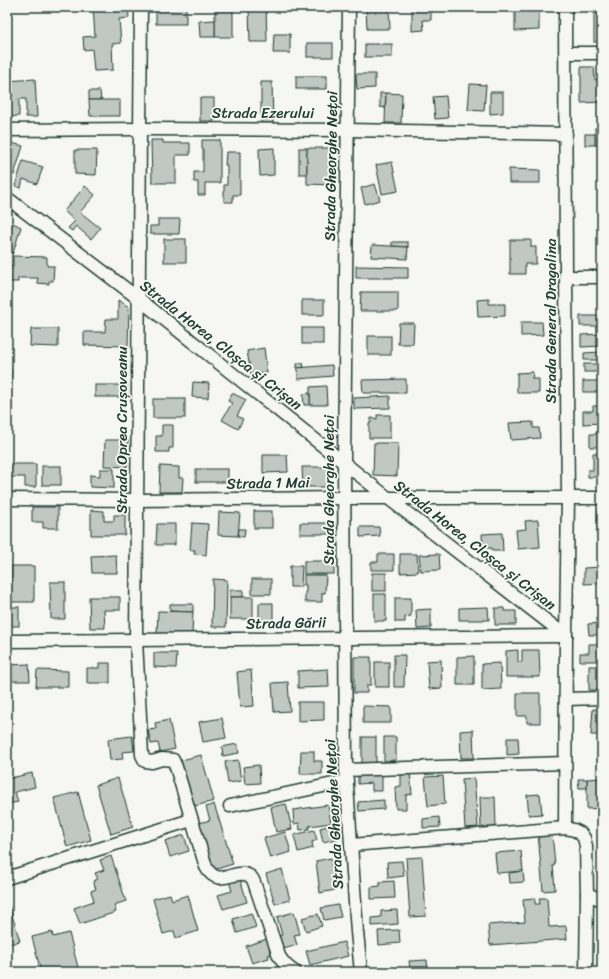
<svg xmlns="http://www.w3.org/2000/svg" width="609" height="979" viewBox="0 0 609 979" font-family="Sriracha,sans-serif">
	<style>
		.building { fill: #c1c8c3; stroke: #1f3d34 }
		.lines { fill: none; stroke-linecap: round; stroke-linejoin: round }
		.street-casing { stroke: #1f3d34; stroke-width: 15 }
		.street { stroke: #f6f6f2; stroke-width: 12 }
		.labels { text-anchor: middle; stroke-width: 3.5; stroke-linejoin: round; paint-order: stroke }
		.street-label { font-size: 15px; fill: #1f3d34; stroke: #f6f6f2 }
	</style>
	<rect width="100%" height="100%" fill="#f6f6f2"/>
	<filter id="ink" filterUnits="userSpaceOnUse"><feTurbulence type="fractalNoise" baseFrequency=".025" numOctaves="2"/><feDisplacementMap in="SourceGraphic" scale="8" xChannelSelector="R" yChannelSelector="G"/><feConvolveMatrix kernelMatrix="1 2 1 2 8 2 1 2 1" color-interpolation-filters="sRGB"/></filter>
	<g filter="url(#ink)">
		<!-- building -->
		<g class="building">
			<polygon points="93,7 128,7 129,18 119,19 121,43 112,44 113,70 94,71 92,49 84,50 83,37 95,36"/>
			<rect x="156" y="7" width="30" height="17"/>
			<rect x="215" y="7" width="18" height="30"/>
			<polygon points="249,7 266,7 267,42 250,42"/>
			<polygon points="412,7 431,7 431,20 423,20 424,30 412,31"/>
			<polygon points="539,8 539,30 515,31 515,9"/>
			<polygon points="366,9 389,9 390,29 367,29"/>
			<rect x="594" y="13" width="8" height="29"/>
			<polygon points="215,20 215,37 200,37 199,21"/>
			<polygon points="274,34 290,34 290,53 273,53"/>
			<rect x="307" y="43" width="26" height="14"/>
			<rect x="365" y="44" width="27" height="13"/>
			<polygon points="581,67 594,67 595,80 602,79 602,102 581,103"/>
			<polygon points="356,74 375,74 375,88 357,89"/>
			<rect x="296" y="76" width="31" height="13"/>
			<polygon points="35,79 37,117 26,117 26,99 19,99 19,116 7,117 7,81"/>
			<polygon points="261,82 272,82 273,123 261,123"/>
			<polygon points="470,84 486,85 484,111 468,110"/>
			<polygon points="89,91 100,91 101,100 89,100"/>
			<polygon points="490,92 503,92 503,113 490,114"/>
			<polygon points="380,93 386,93 385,108 380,107"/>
			<polygon points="386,93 402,94 401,123 385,123"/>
			<polygon points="446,96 448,118 435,119 433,97"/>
			<rect x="200" y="98" width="14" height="23"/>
			<polygon points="89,100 120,100 120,116 90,116"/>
			<rect x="595" y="128" width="7" height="17"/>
			<rect x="585" y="134" width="10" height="11"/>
			<polygon points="151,140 163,140 163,143 190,143 190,155 176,155 176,183 152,183"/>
			<polygon points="202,140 220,140 220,183 205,183 205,195 198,195 198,182 194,182 194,172 203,172 203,149 202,149"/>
			<polygon points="8,142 23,146 14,175 7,173 7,146"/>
			<polygon points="274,148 274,175 260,176 259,149"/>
			<rect x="299" y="148" width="8" height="26"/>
			<polygon points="307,148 333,148 333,185 307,184"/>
			<polygon points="75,150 97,150 96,175 75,174"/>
			<polygon points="226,152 240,152 240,195 233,195 233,202 224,202 224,185 227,185 227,165 225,165"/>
			<polygon points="23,161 43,167 37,184 23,179 21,188 15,186"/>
			<polygon points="392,162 398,191 382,194 376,165"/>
			<polygon points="509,169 540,170 540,183 509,183"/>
			<polygon points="375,184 380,200 365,204 361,188"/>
			<polygon points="85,186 95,195 80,212 100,228 91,239 76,226 72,231 68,228 75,221 64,211"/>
			<polygon points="158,219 180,219 179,234 150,234 150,226 158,226"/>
			<polygon points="13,223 21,227 13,253 7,252 7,227 11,228"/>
			<rect x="164" y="239" width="22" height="23"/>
			<polygon points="510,240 531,240 531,247 536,247 536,264 525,264 525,274 510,274"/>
			<polygon points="392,242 408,242 408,247 392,246"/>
			<polygon points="372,245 408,247 407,259 371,257"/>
			<polygon points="13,256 47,257 47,266 54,266 53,281 49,281 49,284 37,283 38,278 18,278 18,282 8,282 8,266 13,267"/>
			<polygon points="356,266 408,267 408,278 356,278"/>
			<polygon points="361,292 398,292 398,311 360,311"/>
			<polygon points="489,299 489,304 505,304 505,316 478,317 477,300"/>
			<polygon points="118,300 129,307 128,346 84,345 84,332 105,332 106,319 118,319"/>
			<rect x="302" y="300" width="22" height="15"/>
			<polygon points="600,308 602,308 602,326 580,326 580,316 600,316"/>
			<polygon points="521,322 542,322 543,335 521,336"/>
			<polygon points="399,323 414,323 413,344 398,344"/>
			<rect x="302" y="328" width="21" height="16"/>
			<polygon points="31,329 58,329 58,347 30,346"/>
			<polygon points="602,334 602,346 581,347 581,335"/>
			<rect x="368" y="336" width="23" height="19"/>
			<polygon points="264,348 267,373 251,375 247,351"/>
			<polygon points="600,348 602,348 602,360 584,360 584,353 600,352"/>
			<polygon points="303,363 304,367 297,368 297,364"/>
			<rect x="584" y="364" width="18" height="8"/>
			<polygon points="332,365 333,376 298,379 297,368"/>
			<rect x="7" y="370" width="4" height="16"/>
			<polygon points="533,372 532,379 539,379 539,393 517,393 517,373"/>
			<polygon points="406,379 406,393 363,393 362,380"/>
			<rect x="583" y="381" width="19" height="11"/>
			<polygon points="193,382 209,383 208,398 192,397"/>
			<rect x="95" y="385" width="32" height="12"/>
			<polygon points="326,386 327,405 310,405 310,387"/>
			<polygon points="232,393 246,400 237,416 243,419 238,429 222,420 232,403 228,401"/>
			<polygon points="310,393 310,405 304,405 303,394"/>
			<polygon points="390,396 390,408 354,409 354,398"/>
			<rect x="153" y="399" width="32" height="19"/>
			<rect x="7" y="402" width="5" height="16"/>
			<polygon points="593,406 602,406 602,423 583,424 583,411 593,411"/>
			<polygon points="377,415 390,415 390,438 369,438 369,423 371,423 371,418 377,419"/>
			<polygon points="533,422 533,428 539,428 540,438 511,440 509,423"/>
			<polygon points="162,425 173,425 173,448 169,448 169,452 156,452 156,436 162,436"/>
			<polygon points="597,430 602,430 602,447 590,447 590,434 597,434"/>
			<polygon points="105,440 128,440 127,467 104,466"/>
			<polygon points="374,443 398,443 397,476 373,475"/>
			<polygon points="593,453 602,453 602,477 588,477 588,470 593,470"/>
			<polygon points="263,455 287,455 288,472 263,473"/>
			<polygon points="7,464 36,464 36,487 25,487 25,477 7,477"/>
			<rect x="42" y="466" width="19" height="19"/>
			<polygon points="160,466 179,467 179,478 183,478 182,492 159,492"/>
			<polygon points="302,467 328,467 328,487 303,487"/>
			<polygon points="100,469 114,469 114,488 90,487 90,475 100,476"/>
			<rect x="196" y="469" width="32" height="13"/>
			<polygon points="32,507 58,507 58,528 43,528 43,522 32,522"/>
			<polygon points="91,510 104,511 104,521 114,521 114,515 125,515 125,535 91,535"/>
			<polygon points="598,510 602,510 602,539 597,539"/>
			<rect x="254" y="511" width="18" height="17"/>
			<polygon points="219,512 240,513 238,536 218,535"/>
			<polygon points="538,520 540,547 518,549 516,530 526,529 525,521"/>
			<polygon points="192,523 208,524 206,555 194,554 195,550 190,550"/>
			<rect x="300" y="523" width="35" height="11"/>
			<polygon points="157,524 175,524 175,545 156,545"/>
			<polygon points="360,527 379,527 380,536 360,537"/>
			<polygon points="239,529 245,529 244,537 238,536"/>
			<polygon points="502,533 503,551 492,551 492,548 483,548 482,534"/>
			<polygon points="378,554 394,554 394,570 371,570 371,562 378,562"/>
			<polygon points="400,554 417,554 418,572 400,573"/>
			<polygon points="439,554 440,570 421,571 419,555"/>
			<polygon points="116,555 117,573 92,573 91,556"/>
			<rect x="304" y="561" width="30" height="13"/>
			<rect x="11" y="566" width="23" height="36"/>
			<polygon points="290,566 302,566 301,587 290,587"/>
			<polygon points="602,567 602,583 584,584 584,568"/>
			<rect x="372" y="573" width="14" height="18"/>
			<polygon points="304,575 326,575 325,593 322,593 322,602 305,602 305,592 306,592 306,585 304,585"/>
			<polygon points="213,579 227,580 226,627 212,627"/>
			<rect x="252" y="579" width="19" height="15"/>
			<polygon points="50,582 65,582 65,619 51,619"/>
			<rect x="230" y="590" width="13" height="7"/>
			<rect x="374" y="594" width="12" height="27"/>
			<polygon points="89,597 120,597 120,610 104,610 105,628 90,628"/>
			<rect x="230" y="597" width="23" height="22"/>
			<polygon points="395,598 411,598 411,616 405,617 405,622 395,622"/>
			<polygon points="259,603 273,603 273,621 259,620"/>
			<polygon points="170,604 193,604 193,612 170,611"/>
			<rect x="7" y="607" width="12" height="19"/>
			<polygon points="488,607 489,620 459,620 459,608"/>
			<polygon points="495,608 504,608 504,611 516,611 516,625 495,625"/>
			<polygon points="431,609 431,628 417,629 416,610"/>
			<polygon points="158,611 193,612 192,634 157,634"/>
			<polygon points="602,623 602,635 589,635 588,624"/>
			<polygon points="589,644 602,644 602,661 580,661 580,653 589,653"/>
			<polygon points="518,650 518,662 522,662 522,650 539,650 540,677 506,677 506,651"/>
			<polygon points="154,653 177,653 176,668 154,667"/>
			<polygon points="394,655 405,655 404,687 394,687"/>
			<polygon points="474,656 474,685 457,685 457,657"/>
			<polygon points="354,657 371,657 371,685 367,685 367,693 354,693"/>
			<polygon points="441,660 442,688 429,689 427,661"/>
			<rect x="375" y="662" width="14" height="25"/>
			<polygon points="99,663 110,663 110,683 87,683 87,668 99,668"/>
			<polygon points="500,663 501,689 482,690 482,664"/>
			<polygon points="29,664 30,681 9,681 9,665"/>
			<rect x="589" y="666" width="13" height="24"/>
			<polygon points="328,669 329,687 298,688 298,671"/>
			<polygon points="37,670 68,671 68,687 36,687"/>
			<polygon points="251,670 254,706 240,707 237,672"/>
			<polygon points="288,682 290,711 274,712 272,683"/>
			<polygon points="517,693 540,693 540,723 527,723 527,716 517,716"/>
			<polygon points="298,702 324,702 324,720 298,721"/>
			<polygon points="363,706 391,707 391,723 363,723"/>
			<polygon points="593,709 602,710 602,735 591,735"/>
			<polygon points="222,718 226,738 203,742 199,722"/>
			<polygon points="169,720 175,749 160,752 158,743 151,744 148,730 156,729 155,723"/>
			<polygon points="473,730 474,758 461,758 460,731"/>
			<polygon points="132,736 134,751 122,752 123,759 110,760 108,739"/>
			<rect x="362" y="737" width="14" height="26"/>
			<polygon points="384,737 396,737 396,760 384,761"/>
			<polygon points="507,738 518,738 519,754 507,755"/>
			<polygon points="237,744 239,753 223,756 222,747"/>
			<polygon points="301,751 314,751 314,761 322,761 322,774 300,774"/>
			<polygon points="201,755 214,801 191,807 178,761"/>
			<polygon points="238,760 241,781 228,783 225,762"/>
			<polygon points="259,765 260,783 245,784 243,767"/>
			<polygon points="410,772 412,794 406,795 406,809 396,809 395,787 401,786 401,773"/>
			<polygon points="32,773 35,787 15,792 18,802 7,804 7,779"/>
			<polygon points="358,773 382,773 382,791 372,791 372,783 358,784"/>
			<polygon points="443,776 445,804 428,806 425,777"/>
			<polygon points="118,778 133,827 111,834 96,785"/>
			<polygon points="474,778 478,827 465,828 462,779"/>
			<polygon points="601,778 601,808 587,809 587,779"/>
			<polygon points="578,779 587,779 587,788 579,788"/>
			<polygon points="78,792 91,840 67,847 54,798"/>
			<polygon points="540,794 542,814 529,815 527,795"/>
			<polygon points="480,797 495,797 496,827 481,828"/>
			<polygon points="384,800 384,809 359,811 358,802"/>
			<polygon points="214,804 233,864 210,871 196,824 210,820 206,807"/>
			<polygon points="286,804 292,829 276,832 271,807"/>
			<polygon points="328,805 331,823 309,826 309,829 300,830 299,823 294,824 293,810"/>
			<polygon points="439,817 440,827 423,828 423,819"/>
			<polygon points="337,824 340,838 323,842 320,828"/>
			<polygon points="314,830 317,840 312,842 313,848 298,852 294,835"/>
			<polygon points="285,832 291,852 270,858 264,838"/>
			<polygon points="552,833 555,865 553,865 555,890 543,891 538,834"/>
			<polygon points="184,835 189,851 170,857 165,841"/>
			<polygon points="7,846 10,857 7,858"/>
			<polygon points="521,851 523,871 497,873 495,853"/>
			<polygon points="111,856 126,901 114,905 116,912 80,924 74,908 94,901 91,891 96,889 93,881 98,879 95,873 104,870 100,860"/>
			<polygon points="422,857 426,916 410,917 406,858"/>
			<polygon points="331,858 335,890 320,893 316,861"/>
			<polygon points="402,861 404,876 388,878 387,862"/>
			<polygon points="282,869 290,900 275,904 266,874"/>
			<polygon points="523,871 524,882 510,883 509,873"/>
			<polygon points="240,878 247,902 223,909 218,895 232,891 229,881"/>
			<polygon points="394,881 395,898 371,899 371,887 380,886 380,882"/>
			<polygon points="170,894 172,900 188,895 198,931 176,938 174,931 163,934 153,899"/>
			<polygon points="535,898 535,904 540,904 539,898 547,898 549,927 566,926 567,939 490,945 488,925 525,922 523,899"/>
			<polygon points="7,899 20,941 7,945"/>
			<polygon points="338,905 341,917 324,920 321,908"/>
			<polygon points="397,910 398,924 372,926 372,918 381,917 381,911"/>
			<polygon points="294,912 300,934 294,935 297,945 280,950 276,937 282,935 277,917"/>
			<polygon points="251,913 256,927 237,933 233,919"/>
			<polygon points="318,914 322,926 306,931 302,918"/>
			<polygon points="399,930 400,943 379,945 378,931"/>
			<polygon points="52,932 53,937 69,933 79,971 73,972 54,972 53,969 41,972 32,937"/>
			<polygon points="267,939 272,954 268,955 269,958 252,963 246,946"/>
			<polygon points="344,942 348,956 310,965 306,951"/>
			<polygon points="427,960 428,972 414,972 414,969 410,969 409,961"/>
		</g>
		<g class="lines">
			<defs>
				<g id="street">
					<path d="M141,7L136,640L142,755L145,761L152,762L162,759L173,760L176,767L206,867C219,891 237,865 251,877C253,879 254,882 255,885L279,956C283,963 288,968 295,972"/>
					<polyline points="349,7 344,463 346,770 357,932 361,972"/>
					<polyline points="566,53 602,53"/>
					<polyline points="7,130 139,129 347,130 566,134"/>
					<polyline points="7,198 139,299 388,498 566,636"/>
					<polyline points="566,277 602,277"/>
					<polyline points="7,499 137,500 344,498 602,498"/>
					<polyline points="7,641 136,640 566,636"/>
					<polyline points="566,699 602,698"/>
					<polyline points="346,770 565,763"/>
					<polyline points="230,806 347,781"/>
					<polyline points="565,828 566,636 568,498 566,277 565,7"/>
					<polyline points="351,845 552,829 565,828 574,830 580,833 584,838 586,846 587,894 586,972"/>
					<polyline points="7,878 191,820"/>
					<polyline points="587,894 602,900"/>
				</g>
			</defs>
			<!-- street casing -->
			<use href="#street" class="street-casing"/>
			<!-- street -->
			<use href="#street" class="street"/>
		</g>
	</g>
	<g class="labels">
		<!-- street labels -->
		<g class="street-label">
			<text x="263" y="118">Strada Ezerului</text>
			<text transform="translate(331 166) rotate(-89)" y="5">Strada Gheorghe Nețoi</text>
			<text transform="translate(551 321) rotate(-90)" y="5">Strada General Dragalina</text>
			<text transform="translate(221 345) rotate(38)" y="5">Strada Horea, Cloșca și Crișan</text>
			<text transform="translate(122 430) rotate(-90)" y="5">Strada Oprea Crușoveanu</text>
			<text transform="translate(268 483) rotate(-1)" y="5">Strada 1 Mai</text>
			<text transform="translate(329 490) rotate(-90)" y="5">Strada Gheorghe Nețoi</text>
			<text transform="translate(475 545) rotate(38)" y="5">Strada Horea, Cloșca și Crișan</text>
			<text transform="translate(286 623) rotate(-1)" y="5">Strada Gării</text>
			<text transform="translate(334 814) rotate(-93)" y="5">Strada Gheorghe Nețoi</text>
		</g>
	</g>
	<!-- margin -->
	<rect width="609" height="979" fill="none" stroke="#f6f6f2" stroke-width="24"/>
	<rect x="12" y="12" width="585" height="955" fill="none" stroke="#1f3d34" stroke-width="1.5" filter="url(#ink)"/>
</svg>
